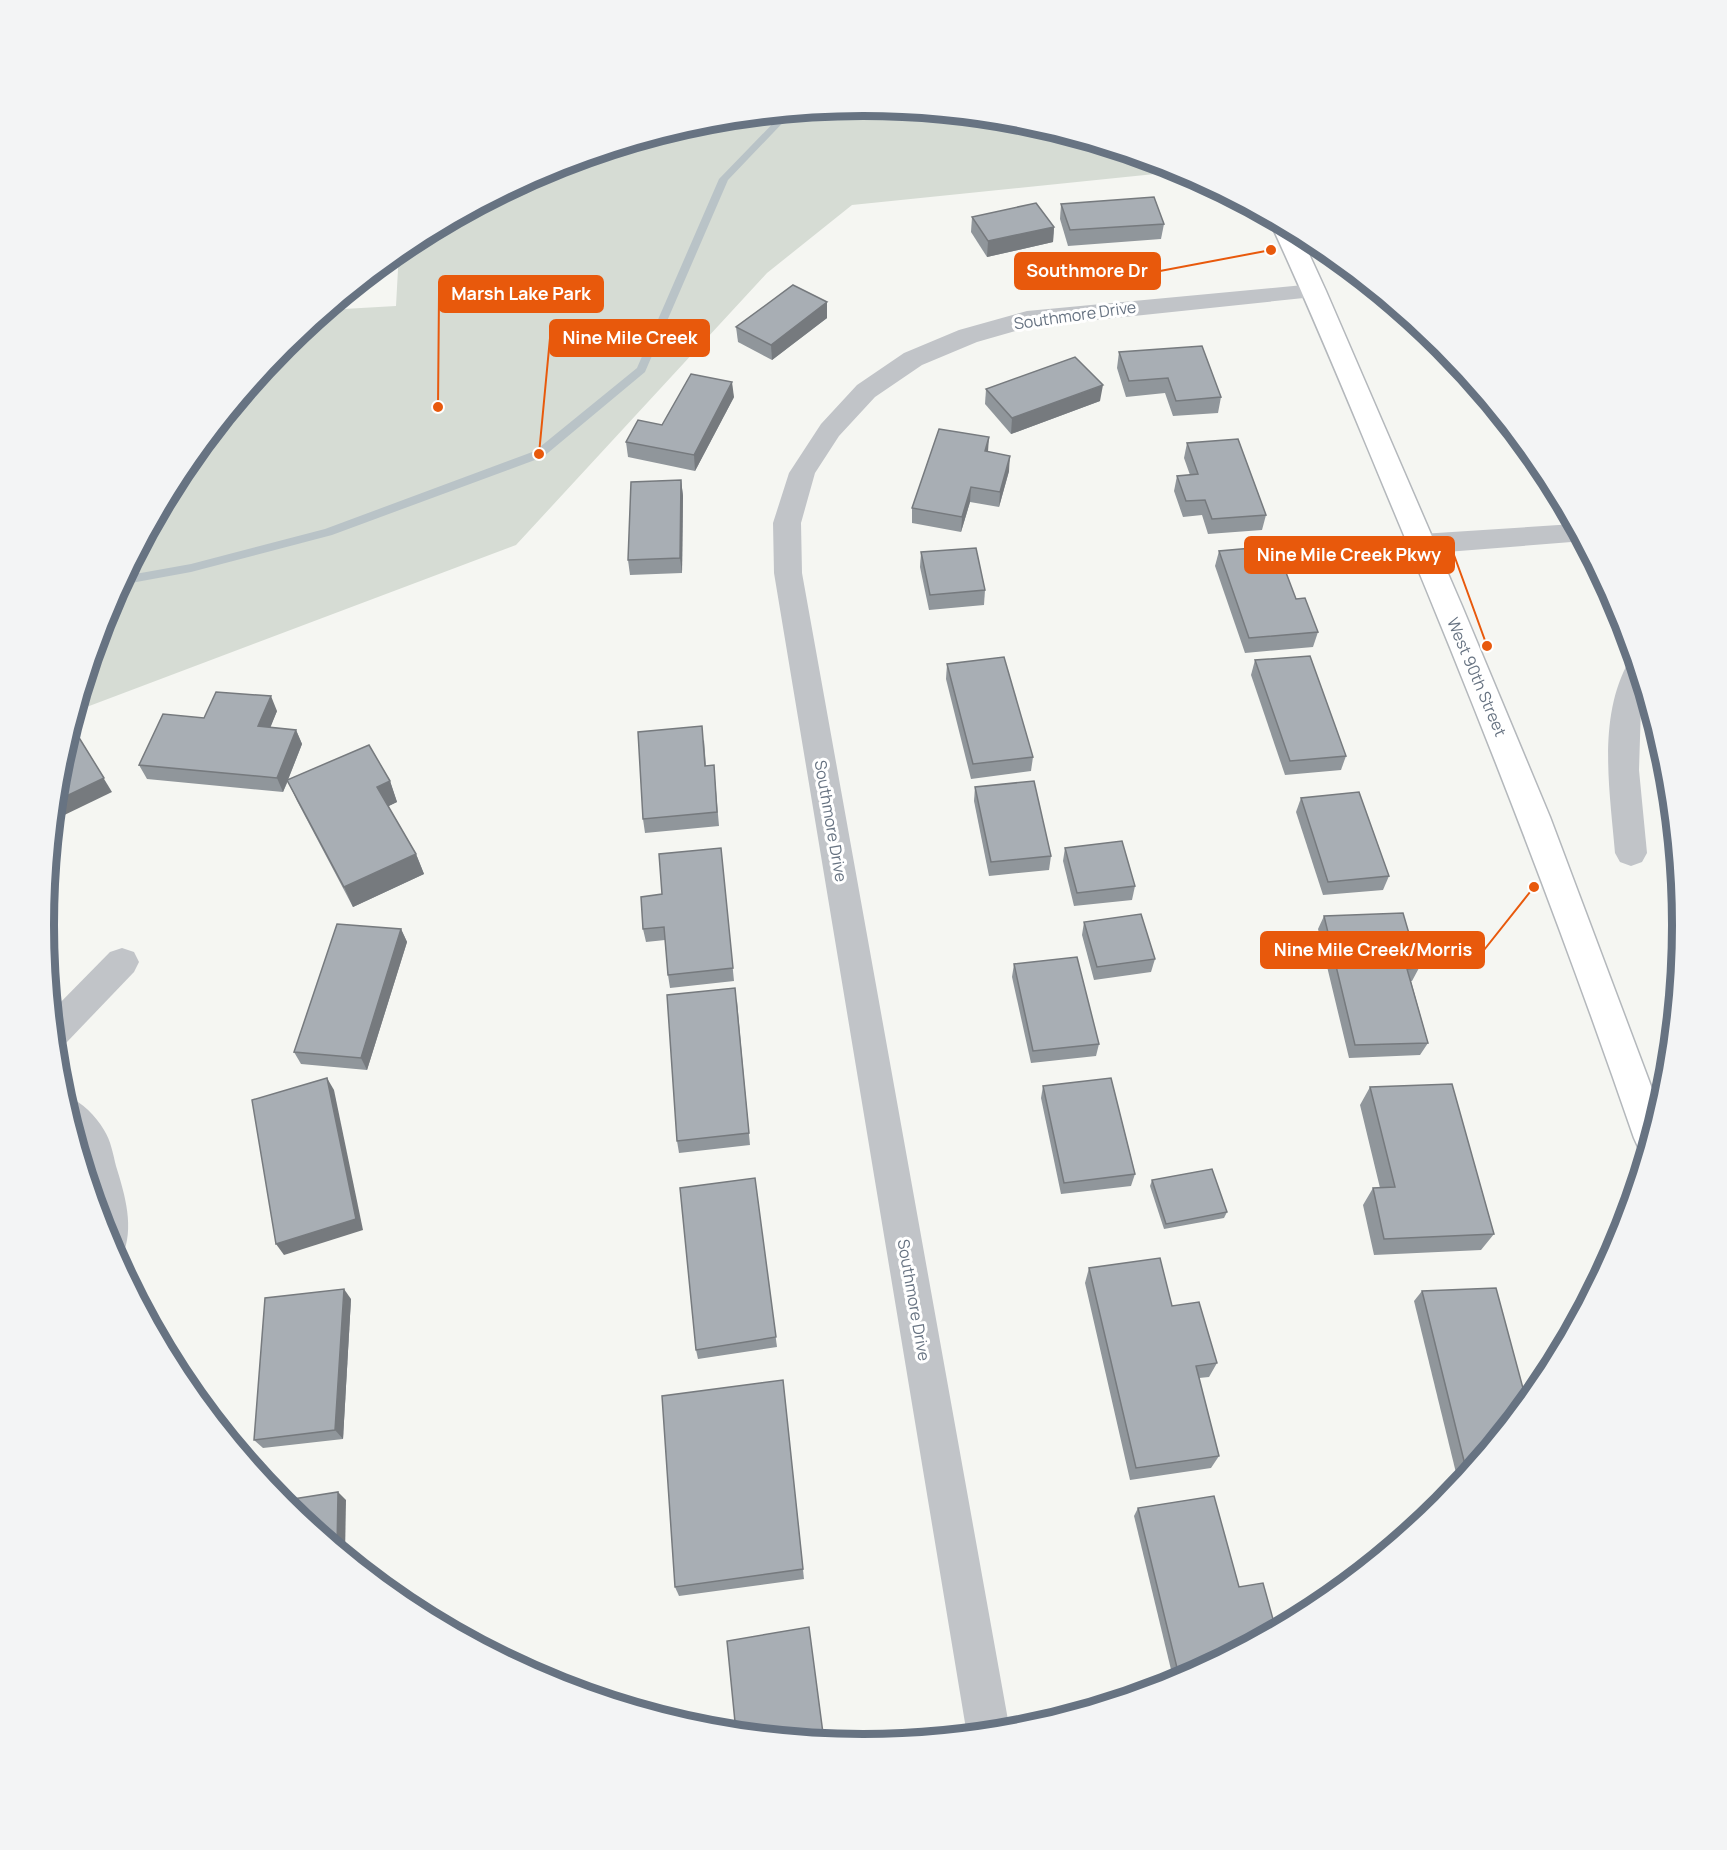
<svg xmlns="http://www.w3.org/2000/svg" width="1727" height="1850" viewBox="0 0 1727 1850" font-family="Manrope,sans-serif">
	<style>
		.green { fill: #d6dcd4 }
		.lines { fill: none; stroke-linecap: round; stroke-linejoin: round }
		.stream { fill: #b9c3c7; fill-rule: evenodd }
		.secondary-casing { stroke: #b4b8bc; stroke-width: 3 }
		.street { fill: #c1c4c8; fill-rule: evenodd }
		.secondary { fill: #fff; fill-rule: evenodd }
		.wall { fill: #90969b }
		.shaded-wall { fill: #767a7e }
		.building { fill: #a8aeb4; stroke: #767a7e; stroke-width: 1.5 }
		.labels { text-anchor: middle; stroke-width: 6; stroke-linejoin: round; paint-order: stroke }
		.street-label { font-size: 16px; fill: #677382; stroke: #fff }
		.rim { fill: none; stroke: #677382; stroke-width: 8 }
		.leader { fill: none; stroke: #e8590c; stroke-width: 2 }
		.callout-dot { fill: #e8590c; stroke: #fff; stroke-width: 2 }
		.callout { fill: #e8590c; stroke: #e8590c; stroke-width: 2 }
		.callout-label { font-size: 18px; text-anchor: middle; font-weight: bold; fill: #fff }
	</style>
	<rect width="100%" height="100%" fill="#f5f6f2"/>
	<!-- green -->
	<polygon class="green" points="864,105 1024,121 1184,171 852,205 767,273 516,545 76,711 106,611 182,469 284,345 326,310 396,306 399,251 408,243 550,167 704,121"/>
	<g class="lines">
		<!-- stream -->
		<polygon class="stream" points="793,112 728,180 645,372 543,457 332,535 191,572 120,585 124,576 191,564 325,529 535,451 637,368 719,179 783,113"/>
		<defs>
			<path id="secondary" d="M1274,219L1299,232L1326,291L1462,606L1550,817L1660,1110L1647,1152L1639,1149L1634,1138C1564,934 1486,733 1403,533C1360,430 1318,326 1271,224Z"/>
		</defs>
		<!-- secondary casing -->
		<use href="#secondary" class="secondary-casing"/>
		<!-- street -->
		<g class="street">
			<polygon points="1314,284 1323,286 1326,291 1323,296 1029,327 977,342 922,365 875,397 839,436 815,473 801,523 802,573 1010,1731 967,1735 774,573 773,523 789,473 821,424 857,385 904,353 959,330 1027,311"/>
			<polygon points="1574,524 1584,541 1421,554 1411,551 1407,544 1411,537 1421,534"/>
			<path d="M1636,659L1646,692L1641,706L1639,770L1647,853L1642,862L1631,866L1620,862L1615,853C1610,791 1597,718 1629,661Z"/>
			<polygon points="122,948 134,952 139,962 134,972 66,1043 55,1046 52,1011 110,952"/>
			<path d="M67,1096C82,1102 96,1116 104,1130C111,1141 113,1154 116,1166C125,1195 135,1228 122,1257L117,1259L106,1238L63,1098Z"/>
		</g>
		<!-- secondary -->
		<use href="#secondary" class="secondary"/>
	</g>
	<!-- wall -->
	<g class="wall">
		<polygon points="1061,204 1164,224 1161,239 1068,246 1060,219"/>
		<polygon points="972,217 1054,227 1053,242 987,257 971,232"/>
		<polygon points="827,302 827,318 772,360 738,342 736,327"/>
		<polygon points="1119,352 1221,397 1218,413 1173,416 1165,393 1126,397 1117,368"/>
		<polygon points="986,389 1100,401 1011,434 985,404"/>
		<polygon points="734,397 695,471 628,457 626,442 662,425"/>
		<polygon points="1187,443 1266,515 1262,530 1208,534 1202,515 1183,517 1174,491 1177,476 1190,475 1184,458"/>
		<polygon points="988,452 1009,471 999,507 970,502 961,532 912,523 912,508"/>
		<polygon points="681,480 683,496 682,573 630,575 628,560"/>
		<polygon points="1219,551 1296,599 1318,632 1313,647 1245,653 1215,566"/>
		<polygon points="921,552 985,590 984,605 929,610 920,567"/>
		<polygon points="1255,660 1346,756 1341,770 1285,775 1251,675"/>
		<polygon points="947,664 1033,757 1031,771 971,779 946,679"/>
		<polygon points="277,711 270,727 296,730 302,744 288,780 390,781 397,802 388,806 416,854 424,874 353,907 297,801 288,781 283,792 147,779 139,765 204,718"/>
		<polygon points="704,740 706,766 715,779 719,826 645,833 643,819"/>
		<polygon points="975,787 1051,856 1049,870 989,876 974,801"/>
		<polygon points="1301,798 1389,876 1383,890 1323,895 1296,812"/>
		<polygon points="721,848 734,981 670,988 668,975 665,940 646,942 643,929 662,894"/>
		<polygon points="1065,848 1135,886 1132,900 1074,906 1063,861"/>
		<polygon points="1324,916 1419,968 1412,981 1411,981 1428,1043 1420,1055 1349,1058 1318,929"/>
		<polygon points="1084,922 1155,959 1151,972 1094,980 1082,935"/>
		<polygon points="401,929 407,942 367,1070 301,1064 294,1052"/>
		<polygon points="1014,964 1099,1044 1096,1056 1031,1063 1012,977"/>
		<polygon points="737,1001 750,1145 679,1153 677,1141"/>
		<polygon points="1043,1086 1135,1174 1131,1186 1061,1194 1041,1098"/>
		<polygon points="1370,1087 1494,1234 1481,1250 1374,1255 1363,1205 1373,1188 1380,1188 1360,1105"/>
		<polygon points="755,1178 777,1347 698,1359 696,1350"/>
		<polygon points="1152,1180 1227,1212 1224,1218 1164,1229 1150,1186"/>
		<polygon points="1089,1268 1172,1306 1217,1363 1209,1377 1199,1378 1219,1456 1211,1468 1130,1480 1085,1283"/>
		<polygon points="1422,1291 1527,1403 1463,1480 1458,1481 1414,1301"/>
		<polygon points="351,1299 343,1439 263,1448 254,1440"/>
		<polygon points="783,1380 804,1579 679,1596 675,1587"/>
		<polygon points="1138,1508 1239,1587 1276,1630 1181,1681 1174,1682 1134,1516"/>
	</g>
	<!-- shaded-wall -->
	<g class="shaded-wall">
		<polygon points="1054,227 1053,242 987,257 988,241"/>
		<polygon points="827,302 827,318 772,360 771,345"/>
		<polygon points="732,382 734,397 695,471 694,455"/>
		<polygon points="1103,385 1100,401 1011,434 1012,418"/>
		<polygon points="989,437 988,452 985,451"/>
		<polygon points="1010,456 1009,471 999,507 1000,492"/>
		<polygon points="681,480 683,496 682,573 680,558"/>
		<polygon points="971,487 970,502 961,532 962,517"/>
		<polygon points="271,696 277,711 265,741 258,726"/>
		<polygon points="296,730 302,744 283,792 277,778"/>
		<polygon points="78,736 112,792 54,820 56,801"/>
		<polygon points="390,781 397,802 385,808 377,787"/>
		<polygon points="416,854 424,874 353,907 344,887"/>
		<polygon points="401,929 407,942 367,1070 361,1058"/>
		<polygon points="327,1078 334,1090 363,1230 284,1255 276,1244"/>
		<polygon points="344,1289 351,1299 343,1439 335,1430"/>
		<polygon points="338,1492 346,1500 345,1555 337,1548"/>
	</g>
	<!-- building -->
	<g class="building">
		<polygon points="1154,197 1164,224 1070,230 1061,204"/>
		<polygon points="1036,203 1054,227 988,241 972,217"/>
		<polygon points="793,285 827,302 771,345 736,327"/>
		<polygon points="1202,346 1221,397 1176,401 1168,378 1129,381 1119,352"/>
		<polygon points="1075,357 1103,385 1012,418 986,389"/>
		<polygon points="691,374 732,382 694,455 626,442 638,420 662,425"/>
		<polygon points="939,429 989,437 985,451 1010,456 1000,492 971,487 962,517 912,508"/>
		<polygon points="1238,439 1266,515 1212,519 1205,500 1186,501 1177,476 1198,474 1187,443"/>
		<polygon points="681,480 680,558 628,560 631,482"/>
		<polygon points="1276,546 1296,599 1305,598 1318,632 1249,638 1219,551"/>
		<polygon points="976,548 985,590 930,595 921,552"/>
		<polygon points="1310,656 1346,756 1290,761 1255,660"/>
		<polygon points="1004,657 1033,757 973,764 947,664"/>
		<polygon points="216,692 271,696 258,726 296,730 277,778 139,765 163,714 204,718"/>
		<polygon points="702,726 705,766 714,765 717,812 643,819 638,732"/>
		<polygon points="78,736 104,778 56,801 59,765 66,741"/>
		<polygon points="369,745 390,781 377,787 416,854 344,887 287,780"/>
		<polygon points="1034,781 1051,856 991,862 975,787"/>
		<polygon points="1359,792 1389,876 1328,882 1301,798"/>
		<polygon points="1122,841 1135,886 1077,893 1065,848"/>
		<polygon points="721,848 733,968 668,975 664,927 643,929 641,897 662,894 659,854"/>
		<polygon points="1403,913 1419,968 1407,969 1428,1043 1355,1045 1324,916"/>
		<polygon points="1141,914 1155,959 1097,967 1084,922"/>
		<polygon points="337,924 401,929 361,1058 294,1052"/>
		<polygon points="1077,957 1099,1044 1033,1051 1014,964"/>
		<polygon points="735,988 749,1133 677,1141 667,995"/>
		<polygon points="327,1078 356,1219 276,1244 252,1100"/>
		<polygon points="1111,1078 1135,1174 1064,1183 1043,1086"/>
		<polygon points="1452,1084 1494,1234 1384,1239 1373,1188 1395,1187 1370,1087"/>
		<polygon points="1212,1169 1227,1212 1166,1224 1152,1180"/>
		<polygon points="755,1178 776,1337 696,1350 680,1188"/>
		<polygon points="1160,1258 1172,1306 1199,1302 1217,1363 1196,1366 1219,1456 1136,1468 1089,1268"/>
		<polygon points="1496,1288 1527,1403 1470,1472 1467,1473 1422,1291"/>
		<polygon points="344,1289 335,1430 254,1440 265,1298"/>
		<polygon points="783,1380 803,1569 675,1587 662,1396"/>
		<polygon points="338,1492 337,1548 283,1505 280,1501"/>
		<polygon points="1214,1496 1239,1587 1263,1583 1276,1630 1194,1674 1179,1676 1138,1508"/>
		<polygon points="809,1627 824,1741 736,1732 727,1641"/>
	</g>
	<g class="labels">
		<!-- street labels -->
		<g class="street-label">
			<text transform="translate(1075 315) rotate(-8)" y="6">Southmore Drive</text>
			<text transform="translate(1477 677) rotate(67)" y="6">West 90th Street</text>
			<text transform="translate(831 821) rotate(80)" y="6">Southmore Drive</text>
			<text transform="translate(914 1300) rotate(80)" y="6">Southmore Drive</text>
		</g>
	</g>
	<!-- crop -->
	<path d="M0 0H1727V1850H0ZM54 925a809 809 0 1 1 1618 0a809 809 0 1 1-1618 0Z" fill="#f3f4f5" fill-rule="evenodd"/>
	<path class="rim" d="M54 925a809 809 0 1 1 1618 0a809 809 0 1 1-1618 0Z"/>
	<!-- callouts -->
	<path class="leader" d="M1271 250L1160 271M438 407L439 294M539 454L550 338M1487 646L1454 555M1534 887L1484 950"/>
	<g class="callout-dot">
		<circle cx="1271" cy="250" r="6"/>
		<circle cx="438" cy="407" r="6"/>
		<circle cx="539" cy="454" r="6"/>
		<circle cx="1487" cy="646" r="6"/>
		<circle cx="1534" cy="887" r="6"/>
	</g>
	<g class="callout">
		<rect x="1015" y="253" width="145" height="36" rx="6"/>
		<rect x="439" y="276" width="164" height="36" rx="6"/>
		<rect x="550" y="320" width="159" height="36" rx="6"/>
		<rect x="1245" y="537" width="209" height="36" rx="6"/>
		<rect x="1261" y="932" width="223" height="36" rx="6"/>
	</g>
	<g class="callout-label">
		<text x="1087" y="277">Southmore Dr</text>
		<text x="521" y="300">Marsh Lake Park</text>
		<text x="630" y="344">Nine Mile Creek</text>
		<text x="1349" y="561">Nine Mile Creek Pkwy</text>
		<text x="1373" y="956">Nine Mile Creek/Morris</text>
	</g>
</svg>
